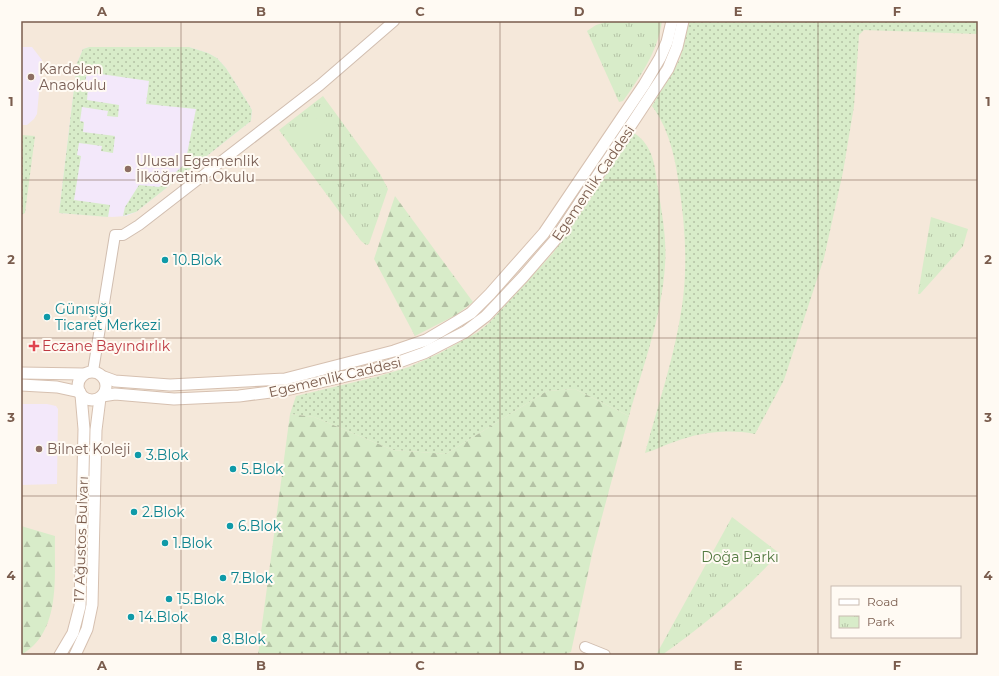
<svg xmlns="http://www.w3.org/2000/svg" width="999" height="676" viewBox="0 0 999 676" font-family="Montserrat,sans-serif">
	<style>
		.residential { fill: #f5e8da; fill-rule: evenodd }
		.education { fill: #f3e8fa }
		.grass { fill: url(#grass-dots) }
		.forest { fill: url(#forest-firs) }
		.park { fill: url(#park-tufts) }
		.pitch { fill: #d8ecc9 }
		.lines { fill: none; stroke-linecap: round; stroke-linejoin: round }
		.tertiary-casing { stroke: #d1beb0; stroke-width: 12 }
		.secondary-casing { stroke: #d6c0b0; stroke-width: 13 }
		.tertiary { stroke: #fff; stroke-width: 10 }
		.secondary { stroke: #fff; stroke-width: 11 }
		.grid { fill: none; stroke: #7a5c4d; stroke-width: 1; stroke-opacity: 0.55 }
		.education-dot { fill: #8d6e63; stroke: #fffaf3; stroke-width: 1.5 }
		.culture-dot { fill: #0f9aa8; stroke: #fffaf3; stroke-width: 1.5 }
		.health-dot { fill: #e0444e; stroke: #fffaf3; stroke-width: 1.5 }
		.labels { text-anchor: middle; stroke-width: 4; stroke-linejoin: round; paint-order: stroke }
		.education-label { font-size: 14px; fill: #785e54; stroke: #fffaf3; text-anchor: start }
		.street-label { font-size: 14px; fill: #7a5c4d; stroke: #fffaf3 }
		.culture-label { font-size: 14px; fill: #0d838f; stroke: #fffaf3; text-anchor: start }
		.health-label { font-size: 14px; fill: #be3a42; stroke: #fffaf3; text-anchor: start }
		.park-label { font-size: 14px; fill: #537a41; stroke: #fffaf3 }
		.neatline { fill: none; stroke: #7a5c4d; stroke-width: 1.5 }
		.grid-label { font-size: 13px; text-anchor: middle; font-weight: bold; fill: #7a5c4d }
	</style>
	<defs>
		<pattern id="grass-dots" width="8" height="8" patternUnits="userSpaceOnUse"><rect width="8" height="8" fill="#d8ecc9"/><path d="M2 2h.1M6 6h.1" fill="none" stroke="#b4c2a5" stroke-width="1.8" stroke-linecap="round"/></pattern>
		<pattern id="forest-firs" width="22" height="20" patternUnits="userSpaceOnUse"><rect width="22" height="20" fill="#d8ecc9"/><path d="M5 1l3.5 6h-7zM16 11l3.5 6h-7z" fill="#b4c2a5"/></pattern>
		<pattern id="park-tufts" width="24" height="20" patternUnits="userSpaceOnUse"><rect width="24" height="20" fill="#d8ecc9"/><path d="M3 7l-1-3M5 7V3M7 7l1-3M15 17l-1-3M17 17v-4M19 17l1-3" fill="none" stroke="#b4c2a5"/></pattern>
	</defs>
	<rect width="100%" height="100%" fill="#fdf6ec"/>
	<!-- residential -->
	<path class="residential" d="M21,21H978V655H21ZM832,587H960V637H832Z"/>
	<!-- education -->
	<g class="education">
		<polygon points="21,47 32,47 42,60 37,114 34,119 27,125 21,125"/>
		<polygon points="89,47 189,47 208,53 217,58 226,68 248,103 252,110 251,121 136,212 126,216 112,217 59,213 77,63 83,49"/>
		<polygon points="21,404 47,404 56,406 58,409 57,484 21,485"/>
	</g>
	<!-- grass -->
	<g class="grass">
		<path d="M689,21H978V34L864,30L859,35L854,106L843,172L824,258L784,380L755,434C727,429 701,432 674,442C664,445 656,450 645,453C658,405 675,355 682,306C688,265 685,225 679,185C675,157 669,129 652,106L680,59Z"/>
		<polygon points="89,47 189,47 208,53 217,58 226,68 248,103 252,110 251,121 136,212 123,216 125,207 139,185 159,187 185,164 196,109 146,104 149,81 87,72 84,89 88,89 87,100 119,105 118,117 107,116 108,111 82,107 80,121 84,122 83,132 115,136 113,153 101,151 102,146 79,143 77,155 81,156 74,200 110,205 108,217 59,213 77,63 83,49"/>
		<path d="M634,133C654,146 655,167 658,189C662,213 667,240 665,265C662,316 643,366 629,416L575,389L547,391L446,454L393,450L314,417L290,414L296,396L376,377L409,367L440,353L478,332L489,323L553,253Z"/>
		<polygon points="21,135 35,136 25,213 21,215"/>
	</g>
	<!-- forest -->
	<g class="forest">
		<polygon points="395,196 473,302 456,315 415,336 374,259"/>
		<polygon points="575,389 629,416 593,550 571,652 563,655 258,655 290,414 314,417 393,450 446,454 547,391"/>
		<path d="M21,526L55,536C54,576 62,632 21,655Z"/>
	</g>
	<!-- park -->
	<g class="park">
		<path d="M609,21H662C658,51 640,77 623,101L619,102L587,31L596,25Z"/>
		<polygon points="323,96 380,174 388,189 369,244 366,245 361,241 279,130"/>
		<polygon points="931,217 968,229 963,246 920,294 918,294"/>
		<path d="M732,517L779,553C745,592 704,625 662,655H656Z"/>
	</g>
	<!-- pitch -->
	<g class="pitch">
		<polygon points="642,21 659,21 659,28 656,33 647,34 642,28"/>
		<polygon points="320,116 328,128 303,147 294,135"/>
	</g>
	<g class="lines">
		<defs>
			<g id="tertiary">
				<polyline points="93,371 115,235 123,235 139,225 320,85 394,21"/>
				<polyline points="585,647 605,655"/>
			</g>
			<g id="secondary">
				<circle cx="92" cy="386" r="14"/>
				<polyline points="21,373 83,374"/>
				<polyline points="104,377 115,381 170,385 285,379 394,351 426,340 458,321 471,313 490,294 544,233 644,85 660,58 667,42 672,21"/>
				<polyline points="21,385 57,387 80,392"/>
				<polyline points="102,396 115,394 174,399 239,396 286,390 385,367 424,353 465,332 486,316 523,277 555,240 668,69 677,47 683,21"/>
				<polyline points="60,655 73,633 80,606 84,429 81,395"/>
				<polyline points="75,655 87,629 92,605 96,430 100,398"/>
			</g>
		</defs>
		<!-- tertiary casing -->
		<use href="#tertiary" class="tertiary-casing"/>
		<!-- secondary casing -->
		<use href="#secondary" class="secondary-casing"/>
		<!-- tertiary -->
		<use href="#tertiary" class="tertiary"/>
		<!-- secondary -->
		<use href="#secondary" class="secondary"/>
	</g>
	<!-- grid -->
	<path class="grid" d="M181,21V655M340,21V655M500,21V655M659,21V655M818,21V655M21,180H978M21,338H978M21,496H978"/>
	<!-- markers -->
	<g class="education-dot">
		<circle cx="31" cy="77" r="4"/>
		<circle cx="128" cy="169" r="4"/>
		<circle cx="39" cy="449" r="4"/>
	</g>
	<g class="culture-dot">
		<circle cx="165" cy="260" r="4"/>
		<circle cx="47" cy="317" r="4"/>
		<circle cx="138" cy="455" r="4"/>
		<circle cx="233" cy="469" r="4"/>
		<circle cx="134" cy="512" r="4"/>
		<circle cx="230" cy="526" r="4"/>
		<circle cx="165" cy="543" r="4"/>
		<circle cx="223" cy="578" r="4"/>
		<circle cx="169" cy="599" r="4"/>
		<circle cx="131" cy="617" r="4"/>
		<circle cx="214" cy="639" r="4"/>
	</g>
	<path class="health-dot" d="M32 340h4v4h4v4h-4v4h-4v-4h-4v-4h4z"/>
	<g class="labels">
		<!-- education labels -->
		<g class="education-label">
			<text x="39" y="74">Kardelen<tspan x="39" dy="16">Anaokulu</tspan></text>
			<text x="136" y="166">Ulusal Egemenlik<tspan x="136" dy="16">İlköğretim Okulu</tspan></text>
			<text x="47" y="454">Bilnet Koleji</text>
		</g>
		<!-- street labels -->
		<g class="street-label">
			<text transform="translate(593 183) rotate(-56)" y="5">Egemenlik Caddesi</text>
			<text transform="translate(335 377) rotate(-13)" y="5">Egemenlik Caddesi</text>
			<text transform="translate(81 539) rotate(-88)" y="5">17 Ağustos Bulvarı</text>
		</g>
		<!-- culture labels -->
		<g class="culture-label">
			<text x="173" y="265">10.Blok</text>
			<text x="55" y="314">Günışığı<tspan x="55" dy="16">Ticaret Merkezi</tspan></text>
			<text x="146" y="460">3.Blok</text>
			<text x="241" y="474">5.Blok</text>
			<text x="142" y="517">2.Blok</text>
			<text x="238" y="531">6.Blok</text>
			<text x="173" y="548">1.Blok</text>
			<text x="231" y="583">7.Blok</text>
			<text x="177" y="604">15.Blok</text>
			<text x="139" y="622">14.Blok</text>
			<text x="222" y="644">8.Blok</text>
		</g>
		<!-- health labels -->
		<g class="health-label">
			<text x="42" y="351">Eczane Bayındırlık</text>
		</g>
		<!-- park labels -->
		<g class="park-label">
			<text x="740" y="562">Doğa Parkı</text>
		</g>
	</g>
	<!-- border -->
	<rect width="999" height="676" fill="none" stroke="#fffaf3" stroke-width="44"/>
	<!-- legend -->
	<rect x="831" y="586" width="130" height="52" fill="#fffaf3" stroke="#cabbb1"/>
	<rect x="839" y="599" width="20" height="6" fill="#ffffff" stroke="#cabbb1"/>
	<text x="867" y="606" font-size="12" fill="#7a5c4d">Road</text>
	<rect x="839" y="616" width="20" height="12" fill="url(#park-tufts)" stroke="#cabbb1"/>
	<text x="867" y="626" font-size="12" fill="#7a5c4d">Park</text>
	<rect x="22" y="22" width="955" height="632" class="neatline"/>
	<g class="grid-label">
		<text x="102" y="16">A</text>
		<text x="261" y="16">B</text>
		<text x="420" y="16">C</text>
		<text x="579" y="16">D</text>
		<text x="738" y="16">E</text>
		<text x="897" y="16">F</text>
		<text x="11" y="106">1</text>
		<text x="988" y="106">1</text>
		<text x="11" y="264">2</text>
		<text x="988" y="264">2</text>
		<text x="11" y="422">3</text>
		<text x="988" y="422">3</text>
		<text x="11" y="580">4</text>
		<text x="988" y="580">4</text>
		<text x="102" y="670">A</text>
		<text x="261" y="670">B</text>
		<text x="420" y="670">C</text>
		<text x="579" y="670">D</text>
		<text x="738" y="670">E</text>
		<text x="897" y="670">F</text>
	</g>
</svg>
